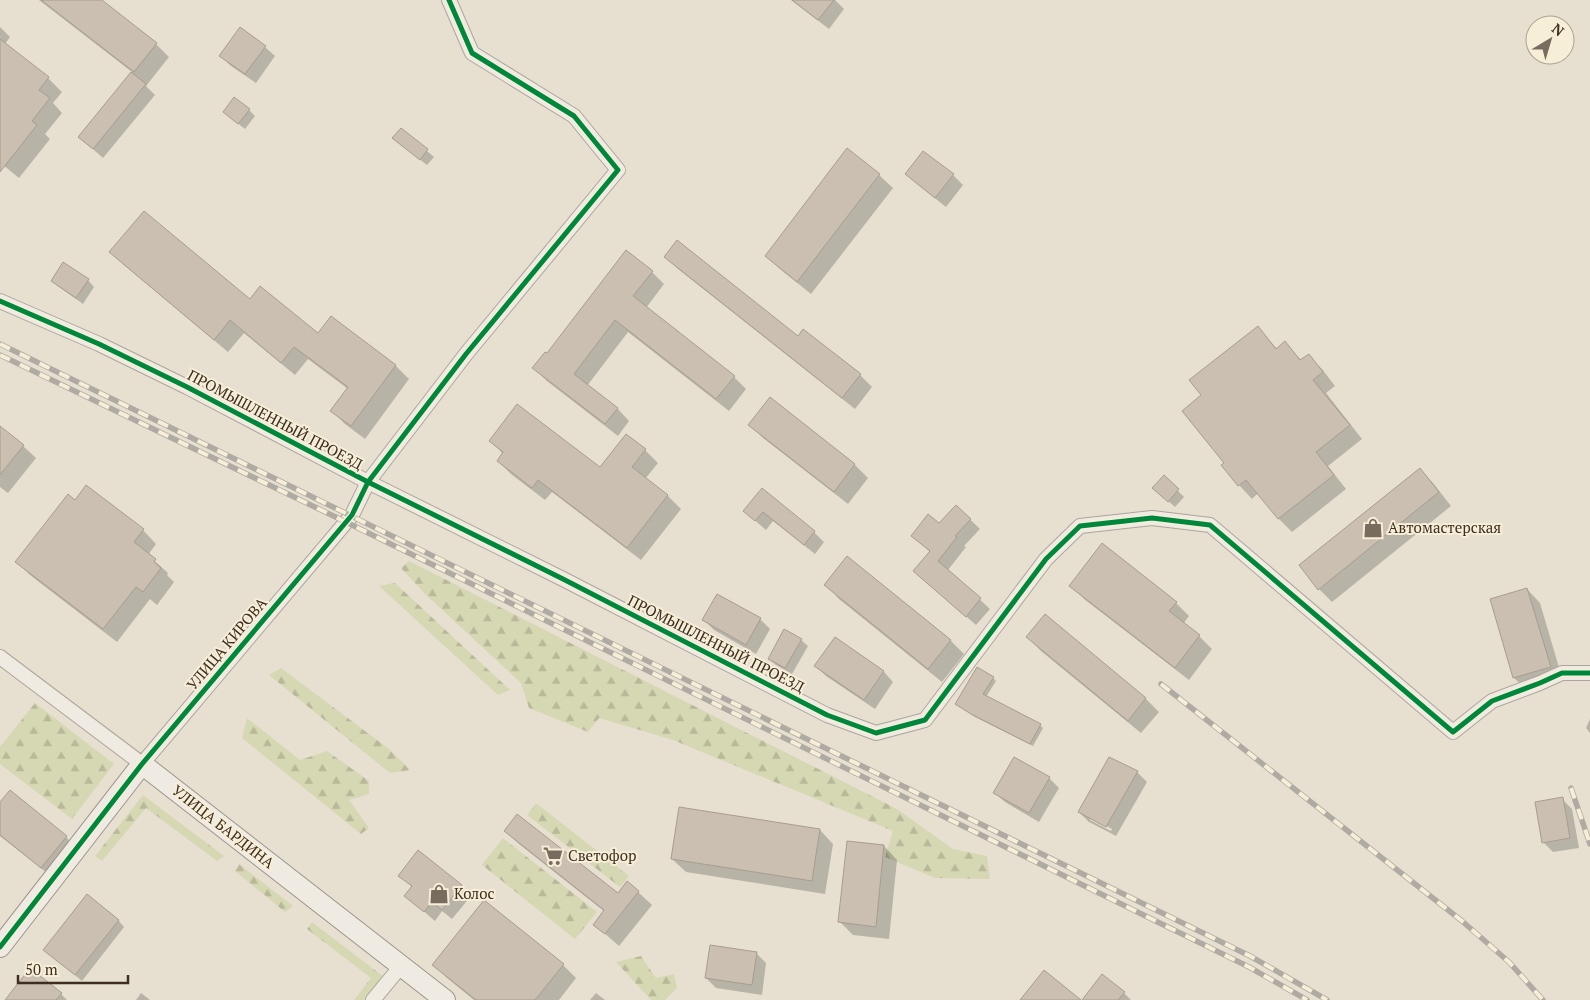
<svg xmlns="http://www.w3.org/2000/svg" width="1590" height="1000" viewBox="0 0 1590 1000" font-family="'PT Serif',serif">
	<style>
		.forest { fill: url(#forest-firs) }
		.shadow { fill: #0003; fill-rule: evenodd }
		.building { fill: #cbbfb2; stroke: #a89c90 }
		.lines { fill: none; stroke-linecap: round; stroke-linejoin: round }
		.street-casing { stroke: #ada599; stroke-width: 16 }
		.secondary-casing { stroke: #9c958a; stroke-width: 22 }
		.street { stroke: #efebe3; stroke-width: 14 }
		.secondary { stroke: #efebe3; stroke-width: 20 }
		.rail-casing { stroke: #afaaa2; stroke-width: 5.5 }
		.rail { stroke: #f7eed8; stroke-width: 4; stroke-dasharray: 11; stroke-linecap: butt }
		.cycleway-casing { stroke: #f7eed8; stroke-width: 8 }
		.cycleway { stroke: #00873e; stroke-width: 5 }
		.labels { text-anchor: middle; stroke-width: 4; stroke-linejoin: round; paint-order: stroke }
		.street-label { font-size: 15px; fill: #3d2e20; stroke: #f7eed8 }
		.poi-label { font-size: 15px; fill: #3d2e20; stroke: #f7eed8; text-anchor: start }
	</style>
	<defs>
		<pattern id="forest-firs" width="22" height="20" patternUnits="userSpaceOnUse" patternTransform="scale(1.25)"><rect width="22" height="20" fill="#d6d7b3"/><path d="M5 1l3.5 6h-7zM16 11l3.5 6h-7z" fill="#b9b99a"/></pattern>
	</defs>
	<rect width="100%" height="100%" fill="#e7e0d1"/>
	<!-- forest -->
	<g class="forest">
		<polygon points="409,561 897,809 953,849 987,856 990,879 935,878 885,857 893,831 673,740 599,718 588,732 529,708 521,683 425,594 401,568"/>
		<polygon points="395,583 510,690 498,695 379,586"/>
		<polygon points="281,668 389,749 410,770 390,773 269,675"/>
		<polygon points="35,703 114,764 72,819 0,764 0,747"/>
		<polygon points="247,718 300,760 327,751 369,781 369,794 349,800 369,828 361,834 242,738"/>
		<polygon points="143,795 224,856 217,861 146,808 102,861 95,856"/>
		<polygon points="536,803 629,876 620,887 527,815"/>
		<polygon points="503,838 597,912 575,939 482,865"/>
		<polygon points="239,864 293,906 285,912 235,871"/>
		<polygon points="312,922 384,977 365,1000 354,1000 371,978 307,929"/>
		<polygon points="641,956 656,978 674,974 677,988 665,1000 651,1000 616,962"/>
	</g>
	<!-- shadow -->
	<g class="shadow">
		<polygon points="39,0 100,0 156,44 169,57 146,86 155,95 103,158 79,137 132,72"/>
		<polygon points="791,0 835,0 844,9 829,29"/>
		<polygon points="0,27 10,37 5,44 48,78 62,92 53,103 62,113 45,134 50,139 19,178 3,165 0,169"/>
		<polygon points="265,47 275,56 256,83 231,66 221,56"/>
		<polygon points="249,110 255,116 245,129 231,118"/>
		<polygon points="401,129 434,157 427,165 400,144"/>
		<polygon points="848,150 879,175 893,188 811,294 780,269 766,256"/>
		<polygon points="907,174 953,175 963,185 946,207 917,184"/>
		<polygon points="111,252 250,300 318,335 331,318 396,366 409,379 365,439 345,424 332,411 348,389 308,359 295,375 244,333 228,352 124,265"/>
		<polygon points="666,257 860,375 872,387 855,409 678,269"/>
		<polygon points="652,272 664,284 646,308 734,377 746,389 729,411 628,332 587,386 617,408 629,421 618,436 547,381 534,368 547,355"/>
		<polygon points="88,280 94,287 83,304 59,287 52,281"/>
		<polygon points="1257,327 1277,349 1285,343 1302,361 1308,356 1322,369 1335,386 1326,393 1362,439 1328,466 1346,489 1292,532 1279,519 1258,493 1252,499 1239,485 1225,463 1203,395"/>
		<polygon points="770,399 855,465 868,478 848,504 763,438 750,425"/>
		<polygon points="0,427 23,446 36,458 8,493 0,487"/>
		<polygon points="491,441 600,469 645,450 658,463 645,479 668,496 681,509 641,560 552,492 545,500 511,474 498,461 503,454"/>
		<polygon points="1419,469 1433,483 1451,506 1332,602 1319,589"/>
		<polygon points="1164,477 1184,497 1175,507 1154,488"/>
		<polygon points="87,487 143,530 156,544 148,555 168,573 167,575 174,582 157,605 150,599 117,642 30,575 17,562 75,501"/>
		<polygon points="762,490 814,532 824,542 815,554 773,521 766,530 744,511"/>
		<polygon points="956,506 980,529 964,546 966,547 948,570 990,609 976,625 924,580 930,552 913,536 939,524"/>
		<polygon points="847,558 951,641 964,654 942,682 839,599 826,585"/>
		<polygon points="1071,585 1176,603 1189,616 1183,624 1199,636 1212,649 1189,680 1084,599"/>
		<polygon points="1527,589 1540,603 1563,681 1528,691 1514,678 1491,600"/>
		<polygon points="1045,616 1146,699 1159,712 1141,733 1041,651 1028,637"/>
		<polygon points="760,619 770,629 756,654 714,630 704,620"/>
		<polygon points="835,639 884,672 893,682 875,709 826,676 816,666"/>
		<polygon points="801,640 808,646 792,674 776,665 769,659"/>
		<polygon points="993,678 996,681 986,697 1040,725 1043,728 1033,746 975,717 956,704"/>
		<polygon points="1590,719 1590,733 1586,728"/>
		<path d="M1137,772L1147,782L1116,836L1089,822L1079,812ZM1090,817L1112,829L1111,831L1090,820Z"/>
		<polygon points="1049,778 1059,788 1039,822 1005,802 995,793"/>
		<polygon points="1562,799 1572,809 1579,848 1553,852 1543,842"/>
		<polygon points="0,804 66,837 76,847 52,877 0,836"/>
		<polygon points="680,809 820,830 833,844 825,894 686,872 672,859"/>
		<polygon points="505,831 618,895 638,892 652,905 619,946 595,925 605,912 519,844"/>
		<polygon points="848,842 884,846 897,860 889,939 853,935 840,922"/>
		<polygon points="400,875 461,886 471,896 452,919 442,911 435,921 406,896 412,887"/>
		<polygon points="118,920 124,927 82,981 45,950"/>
		<polygon points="756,953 766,963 762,995 716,988 706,978"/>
		<polygon points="434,965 563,965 576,978 559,1000 474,1000 447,978"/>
		<polygon points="141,993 150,1000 136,1000"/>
		<polygon points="596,993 605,1000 590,1000"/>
		<polygon points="1124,993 1131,1000 1083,1000"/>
		<polygon points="61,994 67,1000 7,1000"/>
	</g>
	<!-- building -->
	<g class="building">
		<polygon points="41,0 102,0 157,43 134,72"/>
		<polygon points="792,0 834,0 818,20"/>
		<polygon points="240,27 266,46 245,74 219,56"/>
		<polygon points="0,39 49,77 39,90 50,98 32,121 37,125 0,172"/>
		<polygon points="131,72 146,84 93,149 78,137"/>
		<polygon points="234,97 250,109 238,124 223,112"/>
		<polygon points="401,128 428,149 420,160 392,138"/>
		<polygon points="847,148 880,174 797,282 765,256"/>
		<polygon points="923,151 954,174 935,198 905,174"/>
		<polygon points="144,211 250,299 260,286 318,333 331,316 396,365 351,426 330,411 348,387 294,347 281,363 230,320 214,340 109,252"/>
		<polygon points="677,240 798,336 803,329 861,374 842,398 664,257"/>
		<polygon points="626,250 653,271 633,296 735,376 716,399 615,320 574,374 618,408 605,424 532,368 545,352 547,353"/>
		<polygon points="63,262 89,279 76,298 51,281"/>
		<polygon points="1258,326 1276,349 1285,341 1300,360 1309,354 1323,372 1313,380 1350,425 1316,452 1334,475 1278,519 1246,480 1238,486 1221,465 1224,463 1182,411 1201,395 1189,380"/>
		<polygon points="770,397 855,464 834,492 748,425"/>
		<polygon points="517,404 600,467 626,434 646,449 632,467 668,495 627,548 538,480 532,488 497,461 503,452 489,441"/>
		<polygon points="0,426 24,445 0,475"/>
		<polygon points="1420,468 1439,492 1318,590 1299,565"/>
		<polygon points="1164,475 1179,489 1168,502 1152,488"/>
		<polygon points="86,485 144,529 134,542 156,559 154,562 161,568 143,592 136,587 103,629 15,562 68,494 75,500"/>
		<polygon points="762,488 815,531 804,545 763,512 755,521 743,511"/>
		<polygon points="956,505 971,519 955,536 957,537 938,561 981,598 966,617 913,571 930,551 911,536 928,514 939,523"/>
		<polygon points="1102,543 1177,602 1169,611 1200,635 1175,668 1069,586"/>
		<polygon points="847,556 951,640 928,669 824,585"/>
		<polygon points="1527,588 1551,667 1513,678 1490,599"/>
		<polygon points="717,594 761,618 746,645 702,620"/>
		<polygon points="1045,614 1146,698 1128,721 1026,637"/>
		<polygon points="784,629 802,639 785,668 768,659"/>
		<polygon points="835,637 884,671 864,700 814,666"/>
		<polygon points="977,667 994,677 983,694 1041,724 1030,744 971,714 955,704"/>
		<polygon points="1014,757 1050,777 1029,813 993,793"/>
		<polygon points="1109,757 1138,771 1106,827 1078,812"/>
		<polygon points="10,790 67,836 41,868 0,835 0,802"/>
		<polygon points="1563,797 1570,838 1542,843 1535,802"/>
		<polygon points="679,807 820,829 812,881 671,859"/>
		<polygon points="517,814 618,893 627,881 639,891 605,934 593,925 604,910 504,831"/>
		<polygon points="847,841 884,845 876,927 838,922"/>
		<polygon points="418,850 462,885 442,910 432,902 424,912 404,896 412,886 398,876"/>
		<polygon points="87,894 119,920 75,975 43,950"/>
		<polygon points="484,900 564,964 535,1000 476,1000 432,965"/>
		<polygon points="710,945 757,952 752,985 705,978"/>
		<polygon points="30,968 62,993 56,1000 5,1000"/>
		<polygon points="1044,970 1081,1000 1020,1000"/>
		<polygon points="1102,974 1125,992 1118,1000 1082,1000"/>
	</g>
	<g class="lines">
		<defs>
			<g id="street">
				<polyline points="0,301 99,344 187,387 368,482 563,579 827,715 876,733 925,720 1046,559 1080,526 1152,518 1210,525 1453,732 1492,701 1540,683 1562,673 1590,673"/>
				<polyline points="0,657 142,764 352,515 368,482 466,354 618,170 574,116 472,53 449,0"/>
				<polyline points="373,1000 401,966"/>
			</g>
			<polyline id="secondary" points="0,947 142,764 445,1000"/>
		</defs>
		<!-- street casing -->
		<use href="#street" class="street-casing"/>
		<!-- secondary casing -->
		<use href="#secondary" class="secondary-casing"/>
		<!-- street -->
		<use href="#street" class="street"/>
		<!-- secondary -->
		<use href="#secondary" class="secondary"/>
		<defs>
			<g id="rail">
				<polyline points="0,344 1250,956 1327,1000"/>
				<polyline points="0,355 348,523 1249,967 1307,1000"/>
				<polyline points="1161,684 1462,921 1509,962 1543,1000"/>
				<polyline points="1571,788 1590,844"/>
			</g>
		</defs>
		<!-- rail casing -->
		<use href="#rail" class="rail-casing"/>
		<!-- rail -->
		<use href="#rail" class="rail"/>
		<defs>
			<g id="cycleway">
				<polyline points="0,301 99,344 187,387 368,482 563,579 827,715 876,733 925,720 1046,559 1080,526 1152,518 1210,525 1453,732 1492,701 1540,683 1562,673 1590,673"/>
				<polyline points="0,947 142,764 352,515 368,482 466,354 618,170 574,116 472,53 449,0"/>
			</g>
		</defs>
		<!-- cycleway casing -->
		<use href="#cycleway" class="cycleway-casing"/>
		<!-- cycleway -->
		<use href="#cycleway" class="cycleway"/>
	</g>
	<!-- icons -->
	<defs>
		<symbol id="shop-bare" viewBox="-9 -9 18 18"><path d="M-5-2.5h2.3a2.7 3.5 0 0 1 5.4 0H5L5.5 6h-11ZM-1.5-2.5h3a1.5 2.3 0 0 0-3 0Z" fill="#786c5e" stroke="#f7eed8" stroke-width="2.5" paint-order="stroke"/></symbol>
		<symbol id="supermarket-bare" viewBox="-9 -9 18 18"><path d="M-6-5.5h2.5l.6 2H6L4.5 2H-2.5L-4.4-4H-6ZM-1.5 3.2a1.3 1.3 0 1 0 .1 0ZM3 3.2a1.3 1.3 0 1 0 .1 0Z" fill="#786c5e" stroke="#f7eed8" stroke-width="2.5" paint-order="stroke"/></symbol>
	</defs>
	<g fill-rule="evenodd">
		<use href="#shop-bare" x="1359" y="514" width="28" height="28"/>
		<use href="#supermarket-bare" x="539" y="842" width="28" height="28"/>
		<use href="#shop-bare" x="425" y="880" width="28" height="28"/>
	</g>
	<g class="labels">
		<!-- street labels -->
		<g class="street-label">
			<text transform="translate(275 420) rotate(28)" y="5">ПРОМЫШЛЕННЫЙ ПРОЕЗД</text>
			<text transform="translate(227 644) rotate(-50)" y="5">УЛИЦА КИРОВА</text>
			<text transform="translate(716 644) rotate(27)" y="5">ПРОМЫШЛЕННЫЙ ПРОЕЗД</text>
			<text transform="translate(223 827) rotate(38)" y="5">УЛИЦА БАРДИНА</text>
		</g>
		<!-- poi labels -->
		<g class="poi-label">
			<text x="1388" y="533">Автомастерская</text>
			<text x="568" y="861">Светофор</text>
			<text x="454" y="899">Колос</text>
		</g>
	</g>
	<!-- north arrow -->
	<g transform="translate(1550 40) rotate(38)"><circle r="24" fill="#f7eed8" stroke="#ada18e"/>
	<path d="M0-4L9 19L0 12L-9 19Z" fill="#786c5e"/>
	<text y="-8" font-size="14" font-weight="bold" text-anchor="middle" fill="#3d2e20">N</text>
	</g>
	<!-- scale -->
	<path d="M18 975v8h110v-8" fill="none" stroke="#3d2e20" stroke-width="2.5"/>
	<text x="25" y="975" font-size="15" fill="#3d2e20" stroke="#f7eed8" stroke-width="4" paint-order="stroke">50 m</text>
</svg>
